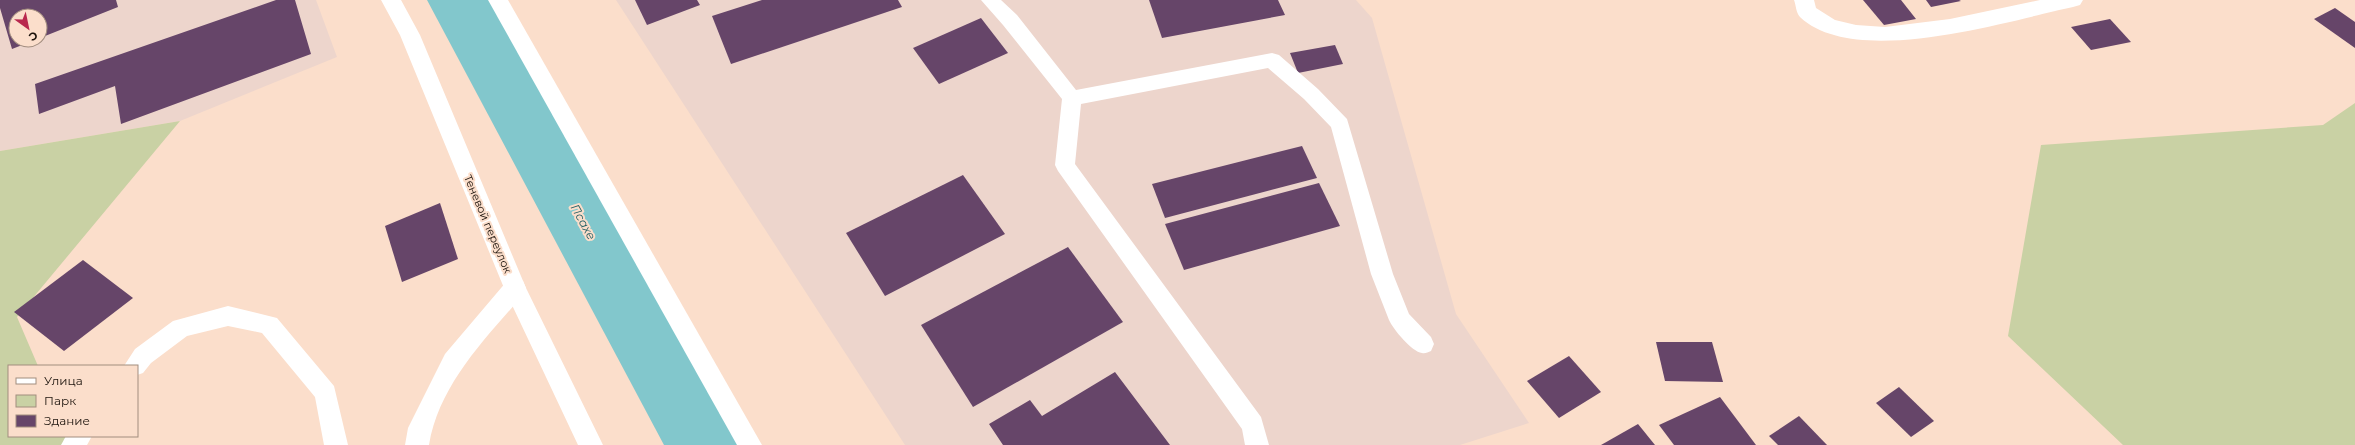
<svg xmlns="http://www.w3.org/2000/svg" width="2355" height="445" viewBox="0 0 2355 445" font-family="Montserrat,sans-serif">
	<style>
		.industrial { fill: #edd5cc; fill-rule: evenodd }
		.green { fill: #c9d1a4 }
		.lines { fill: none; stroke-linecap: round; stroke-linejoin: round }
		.river { fill: #82c7cc; fill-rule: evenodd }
		.building { fill: #664569 }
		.service { fill: #fff; fill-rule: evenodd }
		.minor { fill: #fff; fill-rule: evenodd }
		.labels { text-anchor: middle; stroke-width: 4; stroke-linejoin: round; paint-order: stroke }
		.street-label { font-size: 11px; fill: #1c130c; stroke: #fbdecb }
		.water-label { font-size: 12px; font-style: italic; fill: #245f63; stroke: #fbdecb }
	</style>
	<rect width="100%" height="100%" fill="#fbdecb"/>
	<!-- industrial -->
	<g class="industrial">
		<path d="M0,0H316L337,57L180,121L0,151ZM16,16H40V40H16Z"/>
		<polygon points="616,0 1356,0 1372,18 1456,314 1529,423 1460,445 905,445"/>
	</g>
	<!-- green -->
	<g class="green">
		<polygon points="2355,103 2355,445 2123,445 2008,336 2041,145 2323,125"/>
		<polygon points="180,121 17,317 38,366 9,366 9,436 67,436 71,445 0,445 0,151"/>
	</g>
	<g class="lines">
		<!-- river -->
		<polygon class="river" points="427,0 491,0 735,419 746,445 664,445"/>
	</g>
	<!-- building -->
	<g class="building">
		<polygon points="0,0 116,0 118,7 40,38 40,16 16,16 16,40 35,40 12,49 0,8"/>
		<polygon points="276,0 295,0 311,54 121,124 115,86 39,114 35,84"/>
		<polygon points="635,0 697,0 700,5 647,25"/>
		<polygon points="762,0 898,0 902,7 731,64 712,16"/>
		<polygon points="1149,0 1278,0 1285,15 1162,38"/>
		<polygon points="1863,0 1901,0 1916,19 1884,25"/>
		<polygon points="1926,0 1959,0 1961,1 1931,7"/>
		<polygon points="2335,8 2355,22 2355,48 2314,19"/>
		<polygon points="981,18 1008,53 939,84 913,48"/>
		<polygon points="2110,19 2131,42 2091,50 2071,27"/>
		<polygon points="1335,45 1343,64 1298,73 1290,53"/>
		<polygon points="1302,146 1317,178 1165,218 1152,184"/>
		<polygon points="963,175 1005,234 885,296 846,233"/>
		<polygon points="1319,183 1340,226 1184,270 1165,224"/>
		<polygon points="440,203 458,259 402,282 385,226"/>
		<polygon points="1068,247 1123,322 973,407 921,325"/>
		<polygon points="83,260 133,298 64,351 14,312"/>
		<polygon points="1656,342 1712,342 1723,382 1665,381"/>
		<polygon points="1569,356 1601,392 1559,418 1527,381"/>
		<polygon points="1115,372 1170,445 1003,445 989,424 1030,400 1042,416"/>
		<polygon points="1899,387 1934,421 1911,437 1876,403"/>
		<polygon points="1720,397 1756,445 1674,445 1659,425"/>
		<polygon points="1799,416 1827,445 1778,445 1769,436"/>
		<polygon points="1638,424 1655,445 1601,445"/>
	</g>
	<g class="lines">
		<!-- service -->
		<g class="service">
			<path d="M981,0H1001L1017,15L1076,90L1272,53L1279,55L1318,89L1347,119L1393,274L1409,314L1431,337L1434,344L1431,351C1428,352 1425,354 1422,353C1412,352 1393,329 1389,320L1371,274L1331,127L1304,99L1268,68L1081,104L1075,164L1261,417L1269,445H1245L1242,429L1058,171L1055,165L1062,99L1003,25Z"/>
			<path d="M515,279L523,281L526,288L523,295C485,339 439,385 429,445H405L408,428L445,354L507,281Z"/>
			<polygon points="228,306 277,318 334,386 348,445 324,445 315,397 262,333 228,326 187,336 151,363 143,373 137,375 137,366 124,366 135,349 173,321"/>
			<polygon points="66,436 92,436 87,445 61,445"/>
		</g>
		<!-- minor -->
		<g class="minor">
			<polygon points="381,0 401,0 420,35 526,288 603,445 578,445 504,288 400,35"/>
			<polygon points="488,0 508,0 762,445 737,445"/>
			<path d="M1794,0H1814L1816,8L1835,20L1856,25L1885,27L1950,19L2040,0H2083L2080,5L2073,7C2007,21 1855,69 1800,17C1796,13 1796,5 1794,0Z"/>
		</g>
	</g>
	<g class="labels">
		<!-- street labels -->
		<g class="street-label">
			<text transform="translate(488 224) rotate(67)" y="4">Теневой переулок</text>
		</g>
		<!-- water labels -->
		<g class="water-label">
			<text transform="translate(583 222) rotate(61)" y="4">Псахе</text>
		</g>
	</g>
	<!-- legend -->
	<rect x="8" y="365" width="130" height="72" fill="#fbdecb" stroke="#a28d7f"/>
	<rect x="16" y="378" width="20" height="6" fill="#ffffff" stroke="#a28d7f"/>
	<text x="44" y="385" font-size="12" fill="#1c130c">Улица</text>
	<rect x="16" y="395" width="20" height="12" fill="#c9d1a4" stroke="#a28d7f"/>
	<text x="44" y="405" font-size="12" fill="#1c130c">Парк</text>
	<rect x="16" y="415" width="20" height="12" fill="#664569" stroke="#a28d7f"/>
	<text x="44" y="425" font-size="12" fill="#1c130c">Здание</text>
	<!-- north arrow -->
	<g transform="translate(28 28) rotate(147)"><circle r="19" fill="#fbdecb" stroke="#a28d7f"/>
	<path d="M0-3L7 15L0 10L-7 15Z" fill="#b9284e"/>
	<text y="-6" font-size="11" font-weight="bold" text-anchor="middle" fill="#1c130c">С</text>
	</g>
</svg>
